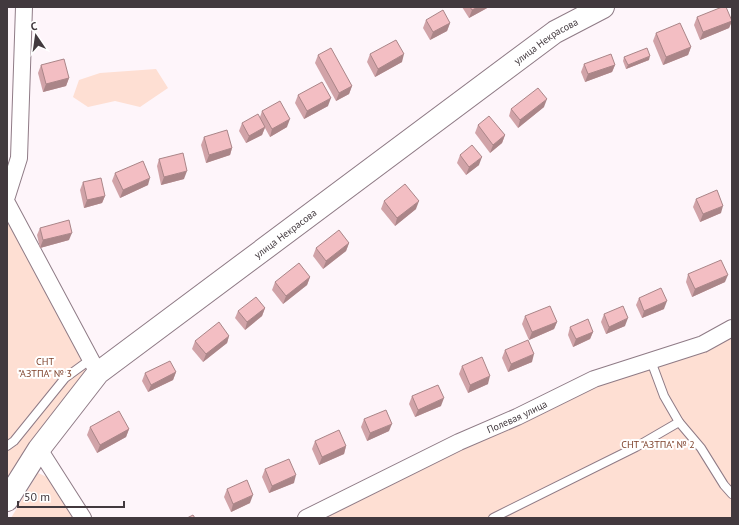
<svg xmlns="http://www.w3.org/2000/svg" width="739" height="525" viewBox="0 0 739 525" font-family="'PT Sans',sans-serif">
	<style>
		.green { fill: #fedfd3 }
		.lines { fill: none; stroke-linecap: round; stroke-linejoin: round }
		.lane-casing { stroke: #8f7b86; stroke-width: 10 }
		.street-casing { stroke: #8f7b86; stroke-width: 18 }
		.secondary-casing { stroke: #8f7b86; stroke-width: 24 }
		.lane { stroke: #fff; stroke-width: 8 }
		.street { stroke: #fff; stroke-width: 16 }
		.secondary { stroke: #fff; stroke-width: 22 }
		.wall { fill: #d1a3a8 }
		.shaded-wall { fill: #aa8588 }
		.building { fill: #f3bec3; stroke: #aa8588 }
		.labels { text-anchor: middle; stroke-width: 4; stroke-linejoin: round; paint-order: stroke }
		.street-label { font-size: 10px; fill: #42393e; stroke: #fff }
		.park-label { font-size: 10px; fill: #7c3f28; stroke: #fff }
	</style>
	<rect width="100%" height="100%" fill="#fef5fa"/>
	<!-- green -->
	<g class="green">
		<polygon points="156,69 168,88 140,107 115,101 88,107 73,97 79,80 100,73"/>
		<polygon points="7,215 91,370 7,482"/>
		<polygon points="732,336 732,518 324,518 465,446 601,385"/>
		<polygon points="38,473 47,477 76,518 11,518"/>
	</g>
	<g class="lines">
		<defs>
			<g id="lane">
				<polyline points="651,361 664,396 679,422 701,448 724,485 732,494"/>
				<polyline points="7,446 14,441 65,378 91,359"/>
				<polyline points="493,518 636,447 679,422"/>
			</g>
			<g id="street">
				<polyline points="7,196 19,158 24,7"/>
				<polyline points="7,203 98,373"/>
				<polyline points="39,449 83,518"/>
				<path id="s1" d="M306,518L459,442L517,417L594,379L703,344L732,328"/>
			</g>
			<g id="secondary">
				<path id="s2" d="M7,500L39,449L98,373L555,32L603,7"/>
			</g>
		</defs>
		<!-- lane casing -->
		<use href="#lane" class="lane-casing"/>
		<!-- street casing -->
		<use href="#street" class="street-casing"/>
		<!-- secondary casing -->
		<use href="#secondary" class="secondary-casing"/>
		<!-- lane -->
		<use href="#lane" class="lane"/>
		<!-- street -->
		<use href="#street" class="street"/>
		<!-- secondary -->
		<use href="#secondary" class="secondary"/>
	</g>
	<!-- wall -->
	<g class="wall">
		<polygon points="462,7 489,7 469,18"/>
		<polygon points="697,17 732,21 729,28 700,40 694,25"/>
		<polygon points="426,20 450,23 447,31 430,40 423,28"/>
		<polygon points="656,33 691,47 688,55 663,65 653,41"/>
		<polygon points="370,54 402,62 375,77 367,62"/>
		<polygon points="318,55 352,86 349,94 336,101 315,63"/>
		<polygon points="624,57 649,60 626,69 623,61"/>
		<polygon points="584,64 615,65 612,72 585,82 581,72"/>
		<polygon points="41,65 69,78 66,86 43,92 38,73"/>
		<polygon points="298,95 328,106 304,119 295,103"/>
		<polygon points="544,107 518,128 509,116 511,109"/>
		<polygon points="262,111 287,127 270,137 265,128 262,135 246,143 239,131 242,123 260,117"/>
		<polygon points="478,125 505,135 502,143 490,153 475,133"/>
		<polygon points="204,137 232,148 230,155 206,163 201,145"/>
		<polygon points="460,155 479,165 466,175 457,163"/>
		<polygon points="159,159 184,179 161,185 157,166"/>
		<polygon points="115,173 148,185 120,198 112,181"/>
		<polygon points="83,182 105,196 102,203 84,208 80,190"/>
		<polygon points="696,199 721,213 700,222 693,207"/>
		<polygon points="384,201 416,209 395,226 381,209"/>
		<polygon points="40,228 69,240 40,248 37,235"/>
		<polygon points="349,243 346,251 323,269 313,256 316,248"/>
		<polygon points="688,274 725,282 692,297 686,282"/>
		<polygon points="310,277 307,285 283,304 272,290 275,282"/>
		<polygon points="639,298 664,309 642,318 636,305"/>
		<polygon points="265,308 262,316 245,330 235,318 238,311"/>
		<polygon points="604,314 625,326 606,334 601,322"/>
		<polygon points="525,316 557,322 554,329 529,340 522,324"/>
		<polygon points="570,327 593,332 590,339 573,347 568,335"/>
		<polygon points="229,336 227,343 203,362 192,349 195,341"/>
		<polygon points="505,350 532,362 508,372 502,358"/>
		<polygon points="462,366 488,384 468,393 459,374"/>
		<polygon points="176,372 173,380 148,392 142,381 145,373"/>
		<polygon points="412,396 441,406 415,417 409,404"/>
		<polygon points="364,419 389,431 367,441 361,427"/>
		<polygon points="90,427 129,429 126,437 97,453 87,435"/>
		<polygon points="315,441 346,446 344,454 319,465 312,449"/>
		<polygon points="265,469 294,483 269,493 262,477"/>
		<polygon points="227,489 250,503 231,512 224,497"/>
	</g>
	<!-- shaded-wall -->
	<g class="shaded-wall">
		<polygon points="478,7 489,7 469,18 472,10"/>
		<polygon points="732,21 729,28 700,40 703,32"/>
		<polygon points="450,23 447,31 430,40 433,32"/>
		<polygon points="691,47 688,55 663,65 666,57"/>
		<polygon points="404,54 402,62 375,77 378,69"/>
		<polygon points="650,56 649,60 626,69 628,65"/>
		<polygon points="615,65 612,72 585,82 588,74"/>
		<polygon points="69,78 66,86 43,92 46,84"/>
		<polygon points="352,86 349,94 336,101 339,93"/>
		<polygon points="331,98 328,106 304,119 307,111"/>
		<polygon points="547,99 544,107 518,128 520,120"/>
		<polygon points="290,119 287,127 270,137 272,129"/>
		<polygon points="265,127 262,135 246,143 249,136"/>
		<polygon points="505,135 502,143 490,153 493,145"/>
		<polygon points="232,148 230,155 206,163 209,155"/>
		<polygon points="482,157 479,165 466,175 469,167"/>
		<polygon points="187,171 184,179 161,185 164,177"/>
		<polygon points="150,178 148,185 120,198 123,190"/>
		<polygon points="105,196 102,203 84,208 87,200"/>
		<polygon points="419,201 416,209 395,226 397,218"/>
		<polygon points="723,206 721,213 700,222 703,214"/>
		<polygon points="72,233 69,240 40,248 43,240"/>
		<polygon points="349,243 346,251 323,269 326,261"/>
		<polygon points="728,275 725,282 692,297 695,289"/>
		<polygon points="310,277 307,285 283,304 286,296"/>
		<polygon points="667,301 664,309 642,318 644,311"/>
		<polygon points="265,308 262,316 245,330 247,322"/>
		<polygon points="628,318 625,326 606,334 609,327"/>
		<polygon points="557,322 554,329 529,340 532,332"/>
		<polygon points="593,332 590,339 573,347 576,339"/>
		<polygon points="229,336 227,343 203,362 206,354"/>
		<polygon points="534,354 532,362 508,372 511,364"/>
		<polygon points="176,372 173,380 148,392 151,385"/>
		<polygon points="490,376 488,384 468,393 470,385"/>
		<polygon points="444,398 441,406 415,417 418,410"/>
		<polygon points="392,424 389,431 367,441 370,433"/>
		<polygon points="129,429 126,437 97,453 100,445"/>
		<polygon points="346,446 344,454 319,465 322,457"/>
		<polygon points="296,475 294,483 269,493 272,486"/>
		<polygon points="253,495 250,503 231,512 233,504"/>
	</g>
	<!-- building -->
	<g class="building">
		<polygon points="470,7 478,7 472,10"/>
		<polygon points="722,7 726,7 732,21 703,32 697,17"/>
		<polygon points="443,10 450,23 433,32 426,20"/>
		<polygon points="680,23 691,47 666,57 656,33"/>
		<polygon points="396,40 404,54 378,69 370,54"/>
		<polygon points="331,48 352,86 339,93 318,55"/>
		<polygon points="647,48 650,56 628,65 624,57"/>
		<polygon points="611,54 615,65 588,74 584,64"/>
		<polygon points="64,59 69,78 46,84 41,65"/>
		<polygon points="322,82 331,98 307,111 298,95"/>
		<polygon points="538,88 547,99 520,120 511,109"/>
		<polygon points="280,101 290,119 272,129 262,111"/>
		<polygon points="258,114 265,127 249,136 242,123"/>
		<polygon points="489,116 505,135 493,145 478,125"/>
		<polygon points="227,130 232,148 209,155 204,137"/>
		<polygon points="472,145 482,157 469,167 460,155"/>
		<polygon points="183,153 187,171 164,177 159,159"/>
		<polygon points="143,161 150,178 123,190 115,173"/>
		<polygon points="101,178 105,196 87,200 83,182"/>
		<polygon points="405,184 419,201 397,218 384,201"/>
		<polygon points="717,190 723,206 703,214 696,199"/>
		<polygon points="69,220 72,233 43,240 40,228"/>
		<polygon points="339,230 349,243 326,261 316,248"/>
		<polygon points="721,260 728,275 695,289 688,274"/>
		<polygon points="299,263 310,277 286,296 275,282"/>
		<polygon points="661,288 667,301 644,311 639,298"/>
		<polygon points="256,297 265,308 247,322 238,311"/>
		<polygon points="550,306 557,322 532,332 525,316"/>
		<polygon points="623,306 628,318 609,327 604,314"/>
		<polygon points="588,319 593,332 576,339 570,327"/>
		<polygon points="219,322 229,336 206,354 195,341"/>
		<polygon points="528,340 534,354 511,364 505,350"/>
		<polygon points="482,357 490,376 470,385 462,366"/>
		<polygon points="170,361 176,372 151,385 145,373"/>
		<polygon points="438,385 444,398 418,410 412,396"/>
		<polygon points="386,410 392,424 370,433 364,419"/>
		<polygon points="119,411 129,429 100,445 90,427"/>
		<polygon points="339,430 346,446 322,457 315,441"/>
		<polygon points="289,459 296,475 272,486 265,469"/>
		<polygon points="247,480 253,495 233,504 227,489"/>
		<polygon points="193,515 195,518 187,518"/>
	</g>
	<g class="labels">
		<!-- street labels -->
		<g class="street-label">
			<text dy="4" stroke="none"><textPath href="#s2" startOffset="714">улица Некрасова</textPath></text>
			<text dy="4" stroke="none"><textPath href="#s2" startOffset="390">улица Некрасова</textPath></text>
			<text dy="4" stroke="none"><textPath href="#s1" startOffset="234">Полевая улица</textPath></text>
		</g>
		<!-- park labels -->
		<g class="park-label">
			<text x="45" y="365">СНТ<tspan x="45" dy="12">"АЗТПА" № 3</tspan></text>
			<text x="658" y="448">СНТ "АЗТПА" № 2</text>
		</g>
	</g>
	<!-- border -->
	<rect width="739" height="525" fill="none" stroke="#42393e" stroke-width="16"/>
	<!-- north arrow -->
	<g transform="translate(36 36) rotate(347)" stroke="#ffffff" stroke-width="3" paint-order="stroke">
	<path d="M0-3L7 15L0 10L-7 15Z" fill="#42393e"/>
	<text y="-6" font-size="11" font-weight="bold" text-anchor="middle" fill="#42393e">С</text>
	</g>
	<!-- scale -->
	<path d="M18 501v6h106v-6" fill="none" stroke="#42393e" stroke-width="2"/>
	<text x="24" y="501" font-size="12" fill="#42393e" stroke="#ffffff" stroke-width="3" paint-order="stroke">50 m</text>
</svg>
